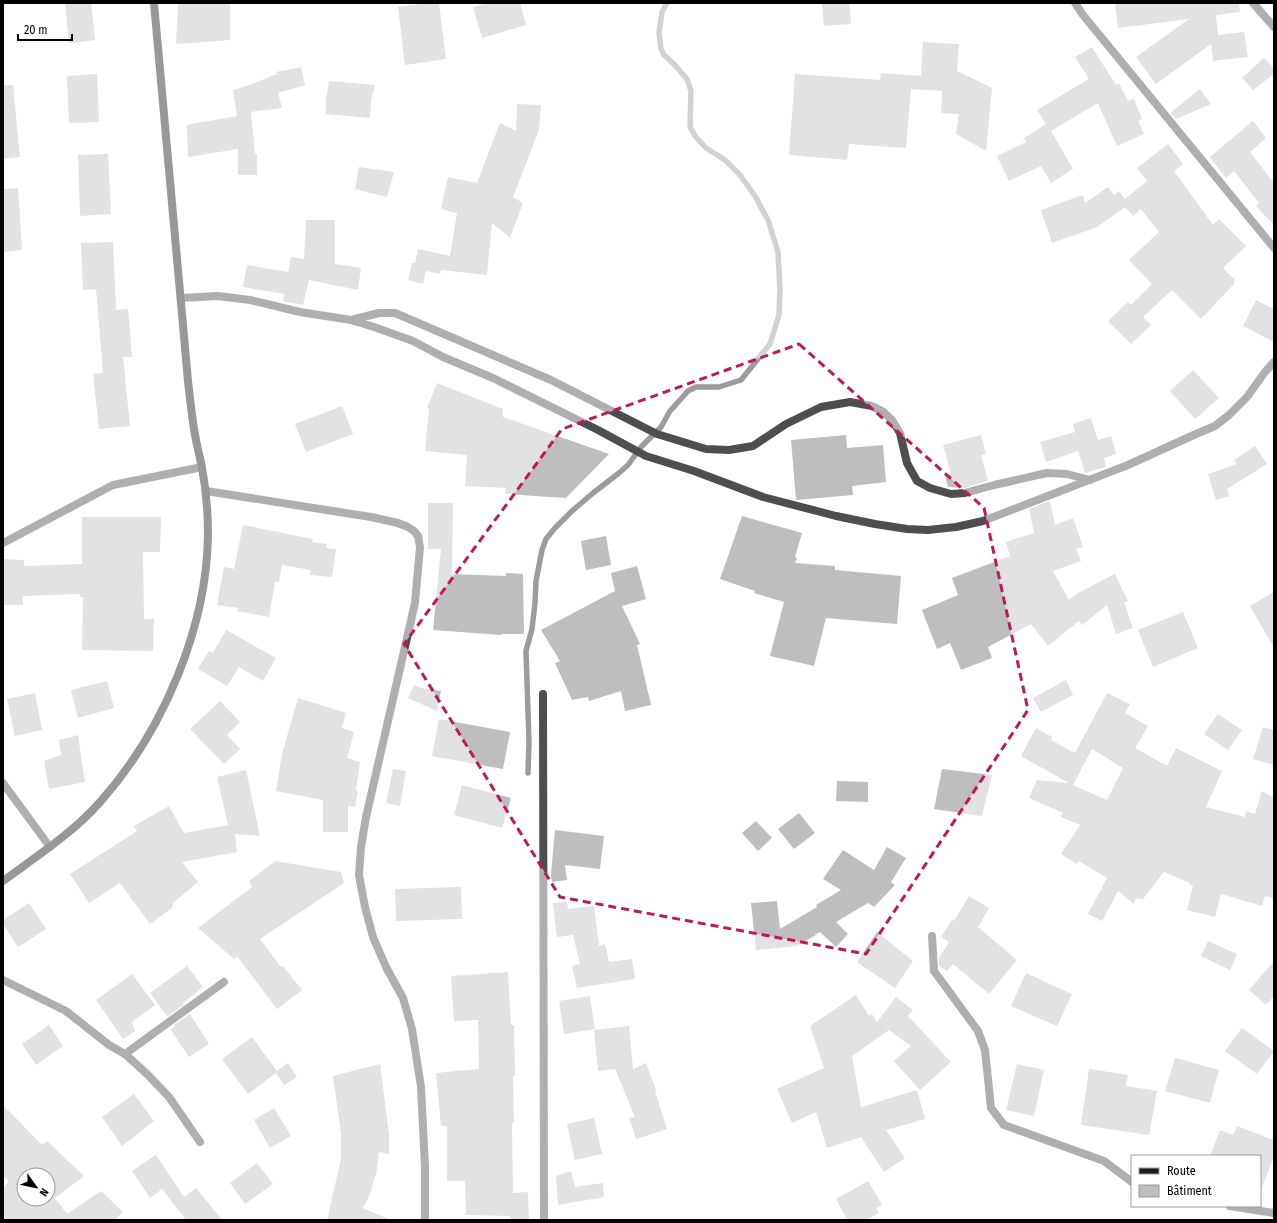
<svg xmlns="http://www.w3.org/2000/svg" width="1277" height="1223" viewBox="0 0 1277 1223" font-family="'Fira Sans Condensed',sans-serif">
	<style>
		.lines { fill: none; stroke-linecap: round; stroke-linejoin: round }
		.stream { stroke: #9c9c9c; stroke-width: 5.5 }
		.building { fill: #bebebe; fill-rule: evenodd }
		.street { stroke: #4e4e4e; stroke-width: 8 }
		.secondary { stroke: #1b1b1b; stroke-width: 8 }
		.marked { fill: none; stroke: #c2185b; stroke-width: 3; stroke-dasharray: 8 5; stroke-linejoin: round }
	</style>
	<rect width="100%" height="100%" fill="#fff"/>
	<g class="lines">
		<!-- stream -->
		<polyline class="stream" points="528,773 529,742 526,651 532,629 535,603 536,581 542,550 546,539 555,528 572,511 593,493 619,473 628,465 641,447 661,427 670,411 688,391 696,387 719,387 741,380 770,344 779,315 780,289 778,252 768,220 755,196 740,175 725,160 706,148 695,136 690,127 691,91 687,79 674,64 664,55 661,49 659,33 662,12 667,3"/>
	</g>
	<!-- building -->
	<g class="building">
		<polygon points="65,3 91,3 95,40 69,43"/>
		<polygon points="178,3 230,3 230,40 176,44"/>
		<polygon points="426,3 439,3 446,59 405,65 398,7"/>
		<polygon points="488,3 520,3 526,25 482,38 473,7"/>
		<polygon points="822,3 849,3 851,24 824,26"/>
		<polygon points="1115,3 1239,3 1240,12 1216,15 1218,35 1244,32 1248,57 1213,61 1211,44 1156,84 1136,57 1189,19 1118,28"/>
		<polygon points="923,42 959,44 957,71 992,88 986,151 956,134 959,114 941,113 942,91 911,89 906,148 849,144 847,160 789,155 795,74 880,80 881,73 921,76"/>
		<polygon points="1092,47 1116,85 1119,83 1128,101 1134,99 1142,119 1138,121 1144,134 1117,146 1098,103 1051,131 1073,169 1051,183 1041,166 1009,181 997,156 1026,142 1024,138 1046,124 1037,110 1089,79 1075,57"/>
		<polygon points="1264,58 1274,68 1274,74 1253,90 1242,78"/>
		<polygon points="301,67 305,85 278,93 282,108 251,112 255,154 257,154 257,175 238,175 238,149 188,157 187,125 237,116 233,90 249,85 277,74 276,72"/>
		<polygon points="97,74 99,122 69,123 67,76"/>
		<polygon points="329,81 375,85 371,100 370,118 326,114 326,99"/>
		<polygon points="3,85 13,85 20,157 3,159"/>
		<polygon points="1200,89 1211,104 1176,119 1170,113"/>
		<polygon points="517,104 541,105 539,130 513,197 523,203 510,238 492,223 487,275 441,270 440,274 426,271 423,284 408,280 412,263 415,263 418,249 450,256 457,213 441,209 448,177 477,183 500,123 516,131"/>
		<polygon points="1253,121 1266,138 1250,152 1274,183 1274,225 1256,206 1259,203 1234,171 1226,178 1210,157"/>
		<polygon points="1168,144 1183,164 1174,171 1213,225 1219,219 1246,246 1223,268 1234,279 1234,284 1201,319 1172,290 1143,317 1151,325 1131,344 1108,321 1128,302 1131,305 1152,284 1129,260 1159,232 1141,209 1133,216 1125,207 1097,227 1052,243 1041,210 1083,195 1085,203 1108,187 1114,195 1119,191 1125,199 1147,181 1137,168"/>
		<polygon points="108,154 111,214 80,216 78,155"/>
		<polygon points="359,167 394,172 387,197 355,189"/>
		<polygon points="18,188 22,250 3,252 3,189"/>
		<polygon points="306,220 335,220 335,264 361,268 358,290 309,280 303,305 283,301 284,294 243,287 247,265 288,272 291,257 304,259"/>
		<polygon points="113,242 116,310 128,309 132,357 123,357 130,426 99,429 93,374 103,373 96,289 83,290 81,243"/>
		<polygon points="1256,300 1274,309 1274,342 1243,326"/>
		<polygon points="1193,370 1219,398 1195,419 1170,391"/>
		<polygon points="437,383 503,409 503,417 609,454 566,498 505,494 506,488 465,486 467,455 425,451 429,409 427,408"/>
		<polygon points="342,406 353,434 306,452 295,424"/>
		<polygon points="1091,418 1098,440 1111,436 1116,454 1104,458 1106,467 1085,473 1078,451 1046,462 1040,442 1075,432 1073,424"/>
		<polygon points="846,435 847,448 883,445 886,482 852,486 853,495 796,500 791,440"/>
		<polygon points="981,435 986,454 981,455 988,481 964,488 948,487 945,475 951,474 943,445"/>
		<polygon points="1255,446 1267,464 1227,489 1229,496 1216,500 1208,474 1237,464 1234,460"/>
		<polygon points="1050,501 1055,525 1073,518 1083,547 1076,549 1081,561 1053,571 1069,600 1078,593 1115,574 1128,601 1124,602 1133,628 1116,634 1107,605 1082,625 1079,621 1048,646 1031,624 988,647 992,658 961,670 950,643 937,649 922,610 958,595 952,578 1010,556 1006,542 1034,533 1029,509"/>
		<polygon points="428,503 453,503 452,574 506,576 506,573 523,574 524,634 501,634 501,635 433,630 441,549 428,549"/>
		<polygon points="742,516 802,533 795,557 797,558 795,563 835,566 835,570 901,576 897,624 826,618 814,666 770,656 784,602 754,593 755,591 720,579"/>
		<polygon points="82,517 161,517 160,552 143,552 144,619 154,619 153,651 82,650 83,597 80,597 80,594 23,596 23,605 3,605 3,559 24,560 24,566 82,564"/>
		<polygon points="243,525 313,539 312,542 327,544 326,548 336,549 332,577 310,575 311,570 282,565 279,582 275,582 269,617 237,611 239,608 217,605 224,567 234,569"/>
		<polygon points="606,536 611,565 586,570 581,541"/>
		<polygon points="637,566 646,599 622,606 640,644 637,645 651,705 625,711 621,691 589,701 588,697 572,700 555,663 560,661 541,630 615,591 611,573"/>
		<polygon points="1274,592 1274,648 1250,606"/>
		<polygon points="1183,612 1198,648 1153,667 1138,630"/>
		<polygon points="226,630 276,658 263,681 239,667 227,686 198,669 209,651 213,653"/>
		<polygon points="1066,680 1073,695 1041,712 1033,698"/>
		<polygon points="107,681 114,708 78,718 71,690"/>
		<polygon points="414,685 421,688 441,691 437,711 408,698"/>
		<polygon points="35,693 42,730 15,736 7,699"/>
		<path d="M1107,693L1130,704L1125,713L1148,726L1135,748L1167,766L1176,748L1222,771L1206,807L1245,817L1246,811L1255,814L1262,791L1274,798V898L1265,896L1262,906L1221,894L1215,917L1187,910L1193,886L1190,885V883L1164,872L1143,899L1136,898L1134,904L1118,891L1102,921L1088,914L1107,878L1079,861L1077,864L1061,854L1080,825L1061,817L1063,813L1029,798L1037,780L1069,783L1021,756L1036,728L1052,737L1051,740L1075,753ZM1092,749L1123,768L1107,800L1073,785Z"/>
		<polygon points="298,698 346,713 342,728 354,732 347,758 360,762 356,790 358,791 355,807 348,806 348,832 323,832 323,800 276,791 282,754"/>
		<polygon points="220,701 240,722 227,735 240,749 224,764 190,729"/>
		<polygon points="1218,714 1242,730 1228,750 1204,734"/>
		<polygon points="439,719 510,732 503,769 432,756"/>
		<polygon points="1263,727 1274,730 1274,765 1253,759"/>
		<polygon points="78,735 85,782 49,789 44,761 61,755 59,740"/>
		<polygon points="393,769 406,771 400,806 386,803"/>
		<polygon points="942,769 992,775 982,816 934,809"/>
		<polygon points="246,770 260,836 235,834 237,852 182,862 198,882 173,903 172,908 150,924 120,883 89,903 70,874 137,831 134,826 169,806 184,833 228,825 217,777"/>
		<polygon points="837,781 868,782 868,802 836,801"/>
		<polygon points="462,785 511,798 502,828 454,815"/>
		<polygon points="799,813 815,833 794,849 778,829"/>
		<polygon points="756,821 772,838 758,851 742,833"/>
		<polygon points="555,830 604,836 600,869 565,865 567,880 552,882 551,874"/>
		<polygon points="887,847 906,858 891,882 895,885 874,907 868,903 836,922 848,934 836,947 820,932 817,934 815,933 816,935 797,946 756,950 751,903 777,901 780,929 817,907 816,905 841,890 823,879 843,850 874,870"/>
		<polygon points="275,861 341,872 344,883 260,939 281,967 283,966 302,990 277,1009 237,956 234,959 198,928 252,887 249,881"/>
		<polygon points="461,887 462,919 396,921 395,889"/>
		<polygon points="969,896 989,908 978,927 1017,960 989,994 953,964 947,971 939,966 939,958 949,942 941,937 952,920 954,921"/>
		<polygon points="567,902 568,909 594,906 599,946 605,944 609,962 632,959 635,979 577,988 572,966 580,964 573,935 557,937 553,903"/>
		<polygon points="29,903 46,929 18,947 3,924 3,920"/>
		<polygon points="877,932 913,961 895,988 857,962"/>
		<polygon points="1208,941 1237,954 1230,970 1201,956"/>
		<polygon points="1274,961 1274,996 1266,1005 1249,990"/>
		<polygon points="187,966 203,987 183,1003 184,1005 167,1016 150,993"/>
		<polygon points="508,972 511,1025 514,1025 515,1076 513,1076 514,1123 512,1123 513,1193 528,1192 529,1220 510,1220 510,1216 466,1215 465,1181 447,1181 447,1126 441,1126 436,1073 479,1069 478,1020 454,1021 451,976"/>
		<polygon points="1026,973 1072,994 1057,1026 1011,1006"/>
		<polygon points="132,974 155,1005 132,1022 135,1031 123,1039 96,1000"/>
		<polygon points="856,995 869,1016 872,1014 877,1022 896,997 913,1010 908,1016 951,1062 920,1090 894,1061 911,1046 889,1030 852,1056 861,1107 917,1090 925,1119 886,1130 905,1158 884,1172 861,1137 827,1148 816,1112 792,1123 777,1089 824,1068 810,1026"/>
		<polygon points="590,996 595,1029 564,1034 559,1001"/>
		<polygon points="190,1014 209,1044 189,1057 171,1030 175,1027 174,1025"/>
		<polygon points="49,1025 63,1046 36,1065 22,1044"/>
		<polygon points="629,1026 633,1069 646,1063 656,1090 655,1091 667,1129 636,1139 629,1118 635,1117 615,1069 598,1071 594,1030"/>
		<polygon points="1242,1028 1274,1051 1257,1074 1225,1051"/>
		<polygon points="252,1037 277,1071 288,1063 297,1077 284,1085 276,1073 248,1094 222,1059"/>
		<polygon points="1175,1058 1219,1070 1210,1103 1165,1091"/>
		<polygon points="380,1064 389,1135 389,1154 379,1152 376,1176 375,1175 370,1194 363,1208 391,1220 327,1220 341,1159 341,1134 333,1076"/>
		<polygon points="1017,1064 1044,1070 1034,1116 1006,1110"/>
		<polygon points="1089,1069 1128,1075 1126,1086 1157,1091 1149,1135 1081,1125"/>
		<polygon points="134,1094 154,1121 122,1146 102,1117"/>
		<path d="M3,1105L42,1145L47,1141L84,1176L55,1198L67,1214L101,1191L123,1212L115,1220H3V1188L9,1181L3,1176ZM24,1175H48V1199H24Z"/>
		<polygon points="274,1108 291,1136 270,1148 254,1120"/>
		<polygon points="594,1118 602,1154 575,1160 567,1124"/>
		<polygon points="1237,1126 1274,1140 1274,1157 1261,1190 1260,1156 1210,1156 1220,1130 1233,1135"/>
		<polygon points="156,1155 184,1197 196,1188 222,1220 186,1220 162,1189 150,1198 132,1171"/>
		<polygon points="257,1163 273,1184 245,1204 230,1183"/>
		<polygon points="571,1171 575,1187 603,1183 604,1197 558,1205 556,1176"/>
		<polygon points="868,1181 882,1205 876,1208 879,1213 866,1220 847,1220 836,1199"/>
	</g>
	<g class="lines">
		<!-- street -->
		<g class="street">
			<polyline points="1075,3 1083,15 1274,248"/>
			<polyline points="1253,3 1274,27"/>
			<polyline points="181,298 218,296 250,300 300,312 351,320 374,327 413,341 443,357 493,378 598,430 646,456 694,471 763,497 836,516 875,524 907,529 928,530 956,527 983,521 1128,465 1196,434 1215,426 1229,415 1247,397 1265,372 1274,362"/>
			<polyline points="351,320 379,313 395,313 551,380 657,434 706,449 729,450 753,446 786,424 821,407 850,402 872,406 882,411 892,420 900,433 907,463 917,481 930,488 951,494 965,493 994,485 1047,473 1067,474 1090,480"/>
			<polyline points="206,491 371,517 398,523 408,527 414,531 418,536 420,547 415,603 366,817 361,847 359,875 365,907 373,937 386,967 403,998 412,1029 421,1087 425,1167 425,1220"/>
			<polyline points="3,543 113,485 202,467"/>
			<polyline points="543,694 544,1220"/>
			<polyline points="3,783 50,847"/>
			<polyline points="932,936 934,971 978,1031 985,1050 991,1108 1004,1125 1104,1161 1132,1182"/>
			<polyline points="3,980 66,1011 109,1045 125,1054 147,1074 169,1097 200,1142"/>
			<polyline points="125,1054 224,982"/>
			<polyline points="1230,1206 1274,1213"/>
		</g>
		<!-- secondary -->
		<path class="secondary" d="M3,881C37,856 73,833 101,801C163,731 207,628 208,534C208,512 206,489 202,468C200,457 197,446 195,435C192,418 190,399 188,381L154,3"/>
	</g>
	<!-- marked area -->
	<path d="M0 0H1277V1223H0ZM799,344L984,508L1028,710L866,954L560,897L404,644L562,429Z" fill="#fff" fill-opacity=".55" fill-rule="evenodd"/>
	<path class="marked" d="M799,344L984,508L1028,710L866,954L560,897L404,644L562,429Z"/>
	<!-- border -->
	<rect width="1277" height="1223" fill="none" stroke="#000000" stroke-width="8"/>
	<!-- legend -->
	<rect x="1131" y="1155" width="130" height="52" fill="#ffffff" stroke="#999999"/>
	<rect x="1139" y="1168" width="20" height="6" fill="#1b1b1b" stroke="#999999"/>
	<text x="1167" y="1175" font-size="12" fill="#000000">Route</text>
	<rect x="1139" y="1185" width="20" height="12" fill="#bebebe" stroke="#999999"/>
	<text x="1167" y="1195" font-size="12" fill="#000000">Bâtiment</text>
	<!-- north arrow -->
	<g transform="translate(36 1187) rotate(123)"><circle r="19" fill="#ffffff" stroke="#999999"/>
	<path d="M0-3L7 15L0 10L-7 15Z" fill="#000000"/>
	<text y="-6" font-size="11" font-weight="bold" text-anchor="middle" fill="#000000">N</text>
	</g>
	<!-- scale -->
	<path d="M18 34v6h54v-6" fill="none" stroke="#000000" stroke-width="2"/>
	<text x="24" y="34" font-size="12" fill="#000000" stroke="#ffffff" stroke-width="3" paint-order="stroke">20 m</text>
</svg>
